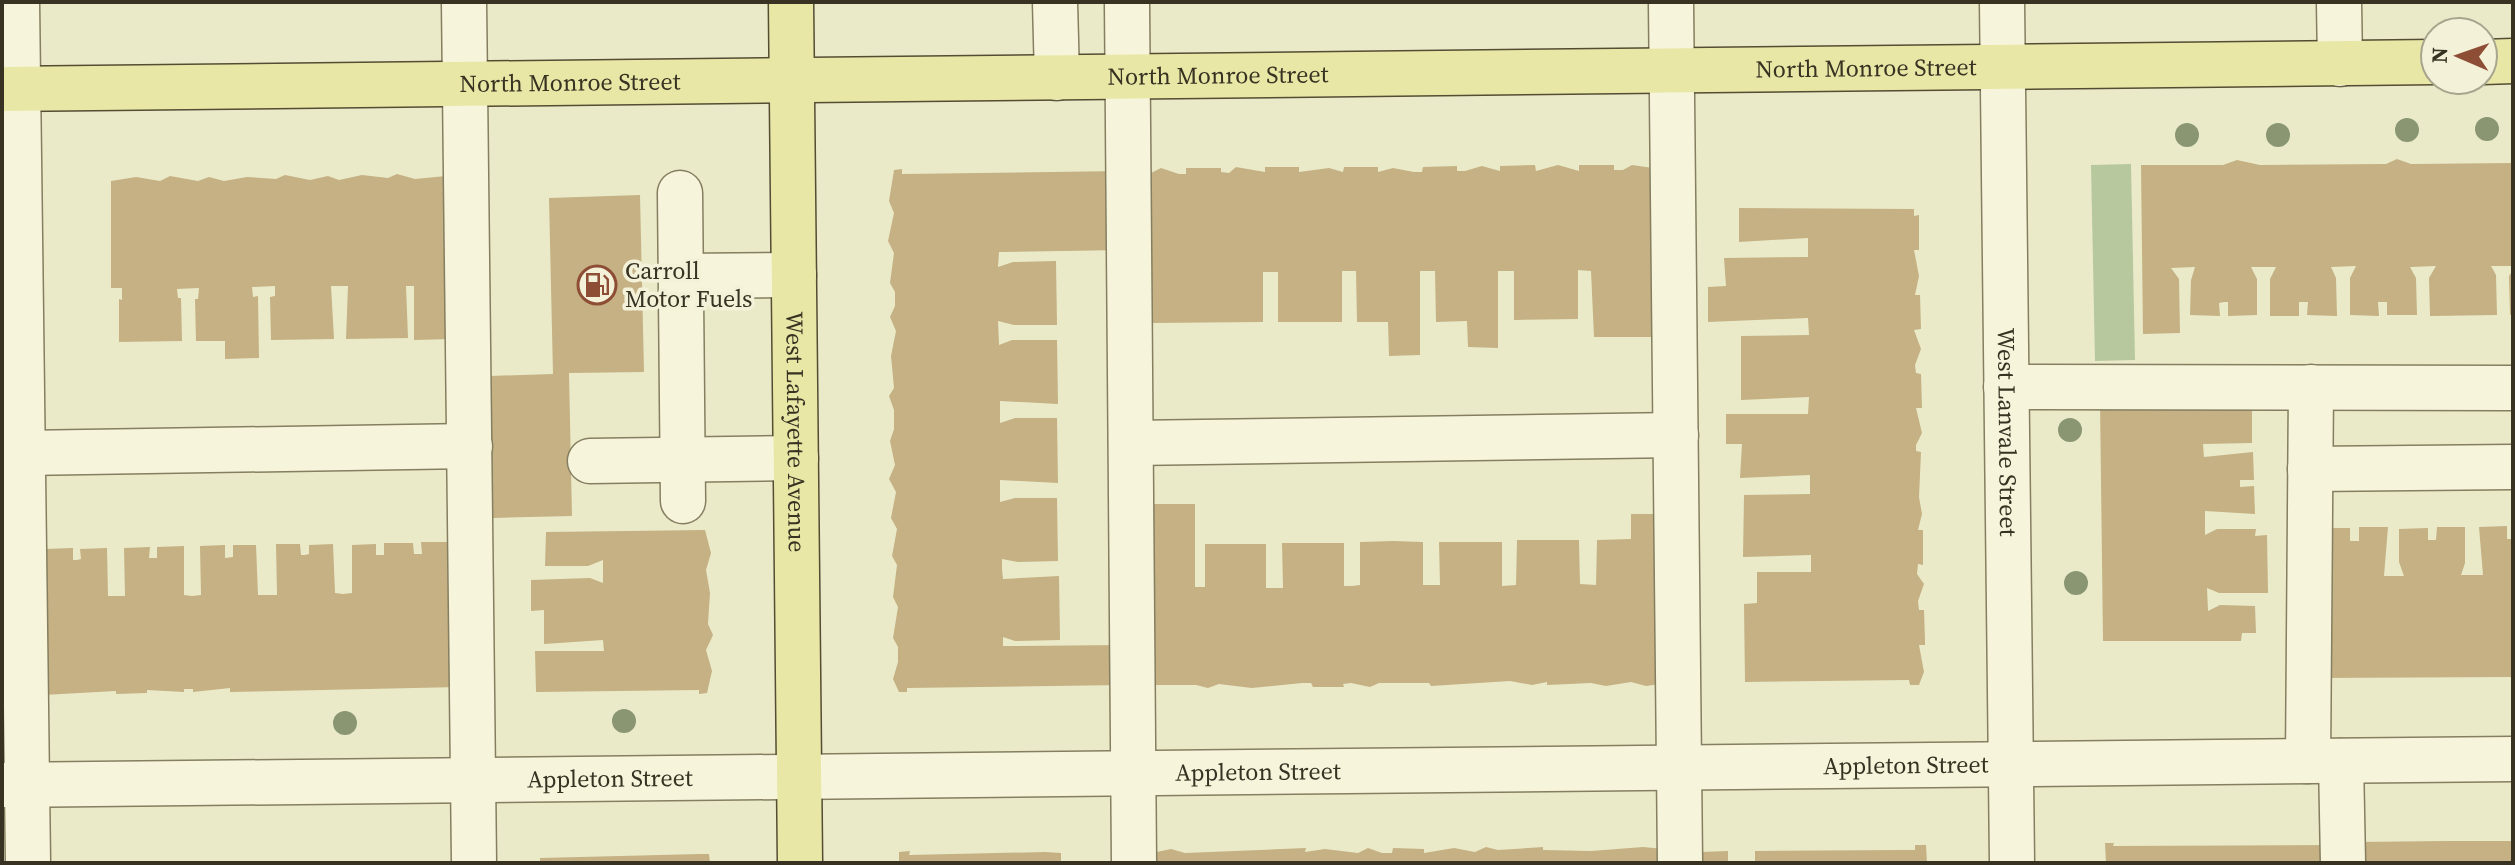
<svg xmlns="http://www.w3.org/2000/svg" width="2515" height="865" viewBox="0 0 2515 865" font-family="'Source Serif 4',serif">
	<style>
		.green { fill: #b7c89e }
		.building { fill: #c5b183 }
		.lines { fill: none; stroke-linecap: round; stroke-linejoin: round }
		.minor-casing { stroke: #857e60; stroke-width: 47 }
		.major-casing { stroke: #544c33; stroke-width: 47 }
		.minor { stroke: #f6f5dc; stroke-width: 44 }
		.major { stroke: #e9e7a6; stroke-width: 44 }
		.tree { fill: #8a9672 }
		.labels { text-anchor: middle; stroke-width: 7; stroke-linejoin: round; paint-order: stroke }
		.street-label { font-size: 24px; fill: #373222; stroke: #f3f2d8 }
		.poi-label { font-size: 24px; fill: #373222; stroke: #f3f2d8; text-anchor: start }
	</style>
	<rect width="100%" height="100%" fill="#eaeac9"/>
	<!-- green -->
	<polygon class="green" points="2131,164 2135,360 2095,361 2091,165"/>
	<!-- building -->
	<g class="building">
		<polygon points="2397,159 2411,164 2513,163 2513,266 2491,266 2496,275 2497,315 2430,316 2429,278 2436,266 2410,267 2416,278 2417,315 2387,315 2387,302 2378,302 2379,316 2350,315 2350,278 2356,266 2331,267 2336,278 2337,316 2307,315 2308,302 2299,302 2299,316 2270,316 2270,279 2276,267 2251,267 2257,279 2257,315 2228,316 2228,302 2224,302 2219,303 2220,316 2190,315 2191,280 2195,267 2171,268 2179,279 2180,333 2143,334 2141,165 2223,165 2237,160 2260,165 2386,164"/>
		<polygon points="1535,165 1536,171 1558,165 1579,171 1579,165 1614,165 1614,170 1623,170 1632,165 1667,170 1665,337 1594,337 1591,271 1578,270 1578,319 1514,320 1514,271 1498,271 1498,348 1468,347 1467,321 1436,322 1435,271 1420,271 1420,355 1389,356 1388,322 1357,322 1356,271 1342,271 1342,322 1278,322 1278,272 1263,272 1263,322 1151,323 1151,184 1146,183 1149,174 1161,168 1179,174 1186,174 1186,168 1221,168 1221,172 1229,173 1236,167 1265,172 1265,167 1299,167 1299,172 1329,168 1343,172 1344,167 1378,167 1378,172 1393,168 1414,172 1422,172 1423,167 1457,166 1457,171 1465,171 1482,166 1500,171 1500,166"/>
		<polygon points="902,169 902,174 1123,171 1124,250 999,252 998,267 1013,262 1056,261 1057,325 1014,325 998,321 999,345 1012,340 1057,340 1058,404 1000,401 1000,423 1015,418 1057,418 1058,483 1000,480 1000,502 1015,498 1057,498 1058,561 1018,562 1002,559 1002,569 1003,579 1059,576 1060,640 1015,641 1003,637 1003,646 1123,645 1124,685 907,688 907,692 899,692 893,679 898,662 898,647 893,638 898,607 893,597 897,565 892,556 897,529 891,518 896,492 889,479 895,465 890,441 894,429 894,410 889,396 894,388 891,356 896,331 890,317 895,306 895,292 890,283 894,253 888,241 894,213 889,201 894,170"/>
		<polygon points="397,174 415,179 446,176 452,339 414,340 414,286 406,286 408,338 346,339 348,286 331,286 334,339 271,340 270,297 275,296 275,286 252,287 253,297 258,296 259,358 225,359 225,341 196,341 195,299 198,299 199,288 177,289 178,298 181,298 182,341 119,342 119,299 122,300 122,288 111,288 111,181 136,177 160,181 170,176 198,181 209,177 224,181 247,177 276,179 285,175 310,180 328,176 339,180 362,175 388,178"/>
		<polygon points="640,195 644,372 569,373 572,516 493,518 490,376 553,374 549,198"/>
		<polygon points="1739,208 1914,209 1914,216 1919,215 1919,250 1914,250 1919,276 1915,295 1920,295 1921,329 1914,330 1921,349 1915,365 1916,373 1921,374 1922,408 1916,408 1922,433 1916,445 1916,451 1921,452 1919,497 1922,514 1918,530 1923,530 1923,565 1918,564 1917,574 1924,584 1918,601 1919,610 1924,610 1925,640 1925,645 1919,645 1924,672 1919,685 1910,685 1909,680 1745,682 1744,604 1757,603 1757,572 1811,572 1811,555 1743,557 1744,495 1810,494 1810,475 1740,478 1742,444 1726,444 1726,414 1808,414 1809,397 1741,400 1741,336 1809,335 1808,318 1708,322 1708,287 1726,286 1724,258 1808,257 1808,238 1739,242"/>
		<polygon points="2513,270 2513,314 2510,315 2509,276"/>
		<polygon points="2100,401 2252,402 2252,443 2203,444 2204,457 2253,452 2254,480 2240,480 2240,487 2254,486 2255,514 2205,511 2205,535 2217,529 2256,529 2255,536 2267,535 2268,593 2219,593 2207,588 2208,611 2220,605 2255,606 2256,633 2242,633 2241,641 2103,641"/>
		<polygon points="1152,504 1195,504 1195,587 1205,587 1205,544 1266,544 1266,588 1283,588 1282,543 1344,543 1344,586 1352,586 1360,585 1360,542 1393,541 1423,542 1423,585 1440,585 1439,542 1502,542 1502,586 1516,585 1517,540 1579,540 1580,584 1596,585 1597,540 1631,539 1631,514 1665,514 1673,682 1646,686 1631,682 1606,686 1591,683 1547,685 1547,682 1532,685 1510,681 1431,686 1429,683 1379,683 1370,687 1351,683 1343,684 1344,687 1313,687 1311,683 1302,683 1252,688 1219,684 1208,688 1196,685 1149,685"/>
		<polygon points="2507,526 2507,539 2513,539 2513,677 2314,678 2315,528 2350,528 2350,541 2359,541 2359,527 2388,527 2384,576 2404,576 2399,562 2399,529 2428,528 2428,540 2436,540 2437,527 2465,527 2465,563 2461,575 2483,575 2479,527"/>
		<polygon points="705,530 711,553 706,570 710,593 708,624 713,635 706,650 712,671 707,693 699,694 699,690 536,692 535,651 604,651 603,640 544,644 544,610 531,611 531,580 590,578 603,583 603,560 588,566 545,566 546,532"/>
		<polygon points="421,542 454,542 459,687 230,692 230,688 193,692 193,689 184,689 184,692 147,690 147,693 116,694 116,691 43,695 44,549 73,548 73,560 77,560 81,559 80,549 107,548 108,596 125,596 124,548 150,547 149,558 157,558 157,547 184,546 184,595 192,596 201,595 200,546 225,545 225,558 233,557 233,545 256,545 258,595 277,595 276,544 300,544 301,555 305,555 309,554 309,545 333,544 335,593 343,594 352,593 352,545 376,544 376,555 384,555 384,543 413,543 414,554 422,554"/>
		<polygon points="2447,841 2513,841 2513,863 2360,863 2355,842"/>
		<polygon points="2105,843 2114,843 2113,846 2333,845 2333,863 2106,863"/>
		<polygon points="1915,845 1926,845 1927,863 1755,863 1755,851 1904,850 1915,850"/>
		<polygon points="1486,847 1498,850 1543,847 1543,850 1591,851 1643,847 1675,850 1671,863 1152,863 1152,853 1171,849 1185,853 1306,848 1305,852 1325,849 1358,853 1368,848 1382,853 1392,853 1393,848 1424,849 1424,853 1454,848 1475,852"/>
		<polygon points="910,851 909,855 1045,852 1061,853 1061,863 899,863 899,852"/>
		<polygon points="1728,851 1728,863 1701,863 1701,852"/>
		<polygon points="700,854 709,854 710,863 540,863 540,858"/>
	</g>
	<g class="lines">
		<defs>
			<g id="minor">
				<polyline points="17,2 28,863"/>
				<polyline points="464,2 474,863"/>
				<polyline points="1055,2 1057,78"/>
				<polyline points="1127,2 1134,863"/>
				<polyline points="1671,2 1680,863"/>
				<path id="s1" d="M2002,2L2012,863"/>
				<polyline points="2339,2 2340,64"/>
				<polyline points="680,193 683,501"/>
				<polyline points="681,276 794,275"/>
				<polyline points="2006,387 2513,388"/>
				<polyline points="1131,443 1676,435"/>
				<polyline points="23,453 470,446"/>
				<polyline points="590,461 796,458"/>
				<polyline points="2310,469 2513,467"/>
				<polyline points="2308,761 2311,387"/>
				<polyline points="2341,761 2343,863"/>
				<path id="s2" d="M2,785L2513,759"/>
			</g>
			<g id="major">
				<path id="s3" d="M791,2L800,863"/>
				<polyline points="2483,62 2513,61"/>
				<path id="s4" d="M2,89L2435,62"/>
			</g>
		</defs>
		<!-- minor casing -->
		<use href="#minor" class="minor-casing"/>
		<!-- major casing -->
		<use href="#major" class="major-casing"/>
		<!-- minor -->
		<use href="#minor" class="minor"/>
		<!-- major -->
		<use href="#major" class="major"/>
	</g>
	<!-- trees -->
	<g class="tree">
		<circle cx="2487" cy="129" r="12"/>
		<circle cx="2407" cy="130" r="12"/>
		<circle cx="2187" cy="135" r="12"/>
		<circle cx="2278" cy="135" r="12"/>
		<circle cx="2070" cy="430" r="12"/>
		<circle cx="2076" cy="583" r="12"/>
		<circle cx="624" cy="721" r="12"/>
		<circle cx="345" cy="723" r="12"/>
	</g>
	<!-- icons -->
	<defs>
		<symbol id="fuel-ring" viewBox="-11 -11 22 22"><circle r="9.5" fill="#f3f2d8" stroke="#8e4e36" stroke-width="1.5"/><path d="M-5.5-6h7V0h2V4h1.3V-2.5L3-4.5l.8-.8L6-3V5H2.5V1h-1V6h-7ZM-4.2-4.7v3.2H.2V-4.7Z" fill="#8e4e36"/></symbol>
	</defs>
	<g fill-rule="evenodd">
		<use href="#fuel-ring" x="575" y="263" width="44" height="44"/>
	</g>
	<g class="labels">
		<!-- street labels -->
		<g class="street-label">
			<text dy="8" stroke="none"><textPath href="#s4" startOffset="1864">North Monroe Street</textPath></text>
			<text dy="8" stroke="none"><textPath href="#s4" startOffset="1216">North Monroe Street</textPath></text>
			<text dy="8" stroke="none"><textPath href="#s4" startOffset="568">North Monroe Street</textPath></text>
			<text dy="8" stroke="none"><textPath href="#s3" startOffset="430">West Lafayette Avenue</textPath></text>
			<text dy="8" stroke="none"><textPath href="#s1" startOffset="430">West Lanvale Street</textPath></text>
			<text dy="8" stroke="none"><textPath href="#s2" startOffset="1904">Appleton Street</textPath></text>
			<text dy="8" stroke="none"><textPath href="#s2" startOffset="1256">Appleton Street</textPath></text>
			<text dy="8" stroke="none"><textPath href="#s2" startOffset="608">Appleton Street</textPath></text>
		</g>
		<!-- poi labels -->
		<g class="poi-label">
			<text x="625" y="279">Carroll<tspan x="625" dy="28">Motor Fuels</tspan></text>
		</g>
	</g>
	<!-- border -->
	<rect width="2515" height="865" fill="none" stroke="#373222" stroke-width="8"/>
	<!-- north arrow -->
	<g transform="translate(2459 56) rotate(272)"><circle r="38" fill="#f3f2d8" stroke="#a8a58f" stroke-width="2"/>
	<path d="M0-6L14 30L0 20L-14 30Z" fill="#8e4e36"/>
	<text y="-12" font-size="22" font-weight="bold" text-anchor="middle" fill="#373222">N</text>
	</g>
</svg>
